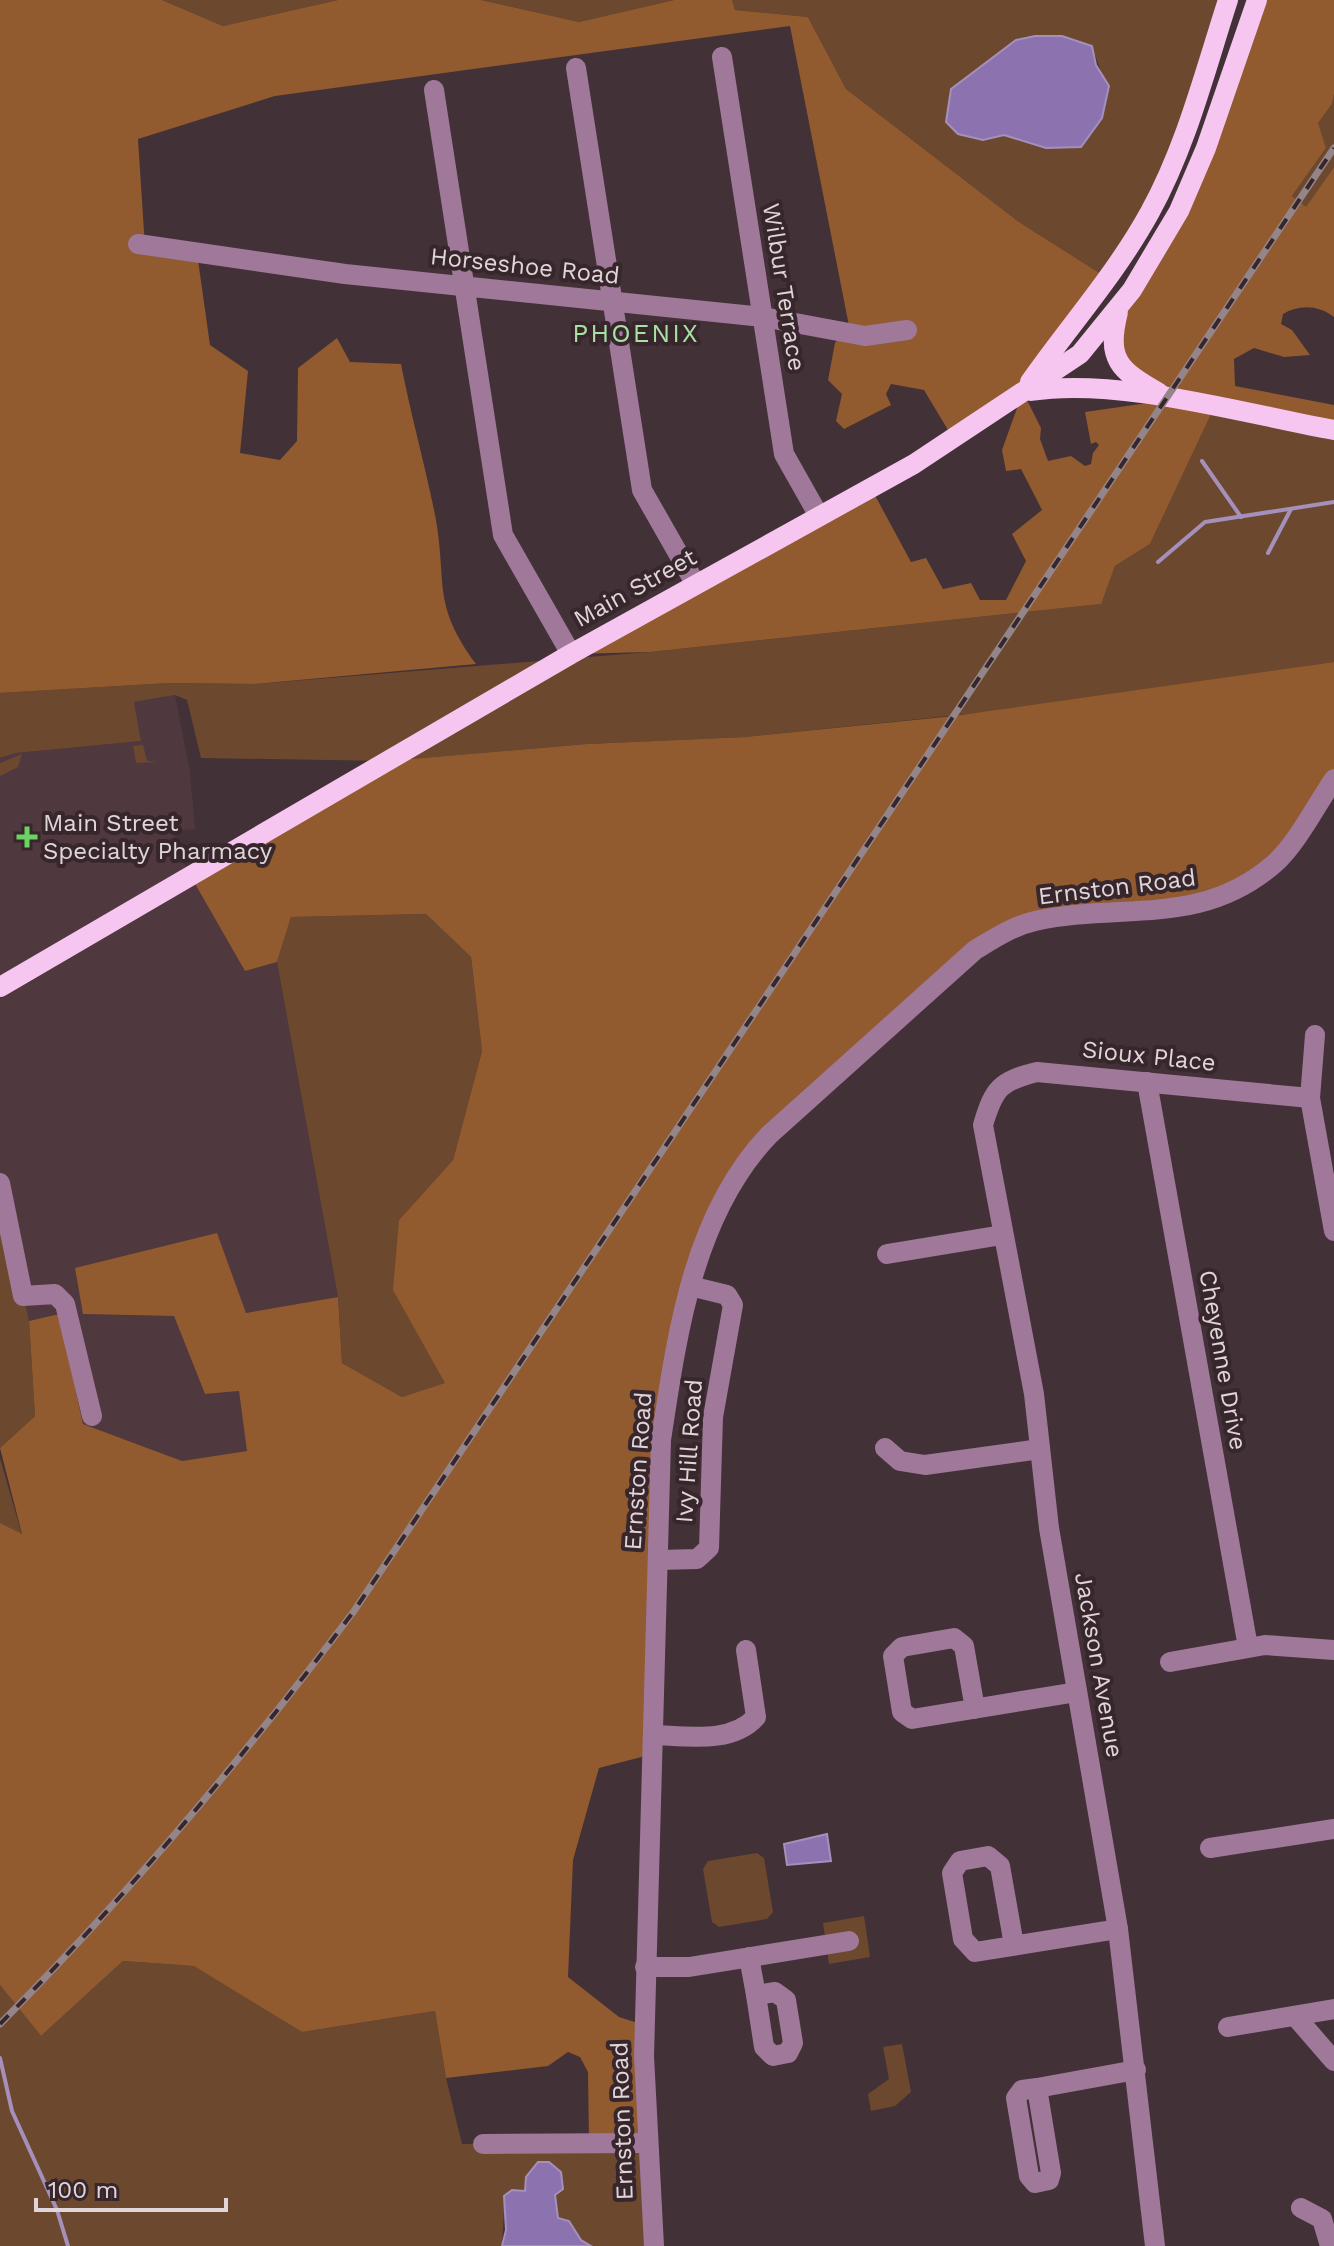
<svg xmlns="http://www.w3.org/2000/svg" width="1334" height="2246" viewBox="0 0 1334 2246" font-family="'Work Sans',sans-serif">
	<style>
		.built { fill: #50383f }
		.green { fill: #6c482e; fill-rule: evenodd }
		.forest { fill: #915a2f }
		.water { fill: #8c73b0; stroke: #a590bc; stroke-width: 2 }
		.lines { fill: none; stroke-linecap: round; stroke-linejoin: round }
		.stream { stroke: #a590bc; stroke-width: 4 }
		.minor { stroke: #a0789a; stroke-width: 20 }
		.major { stroke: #f7c6f0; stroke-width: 20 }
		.rail-casing { stroke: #938589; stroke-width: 7 }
		.rail { stroke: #37272c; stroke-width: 4; stroke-dasharray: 12; stroke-linecap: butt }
		.poi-dot { fill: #6bd362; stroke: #37272c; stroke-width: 3 }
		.labels { text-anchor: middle; stroke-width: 8; stroke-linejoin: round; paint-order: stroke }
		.street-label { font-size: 24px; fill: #e0d5d8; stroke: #37272c }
		.poi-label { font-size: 24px; fill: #e0d5d8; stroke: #37272c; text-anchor: start }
		.neighbourhood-label { font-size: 26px; letter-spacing: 2px; fill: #a9e0a3; stroke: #37272c }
	</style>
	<rect width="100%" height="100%" fill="#423136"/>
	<!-- built -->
	<polygon class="built" points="175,695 190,772 195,829 174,831 175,847 245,971 277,962 338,1297 246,1313 83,1314 174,1316 205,1394 239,1391 248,1451 182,1461 83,1424 59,1314 29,1321 0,1183 0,758 16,753 141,741 134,702"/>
	<!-- green -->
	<g class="green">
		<polygon points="162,0 338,0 223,26"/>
		<polygon points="481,0 674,0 579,22"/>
		<path d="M732,0H1228L1186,126L1109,279L1019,222L846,89L808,17L735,10ZM1016,40L1095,55L1101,72L1021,141L1004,135L951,89Z"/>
		<polygon points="1334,94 1334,167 1306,208 1292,196 1326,148 1317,123 1332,104"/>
		<polygon points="1214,408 1334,430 1334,662 997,711 745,737 587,744 387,761 201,758 187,700 175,695 134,702 141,741 16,753 0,758 0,693 170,683 255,684 650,652 1100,604 1115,566 1150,544"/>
		<polygon points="143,745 147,761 158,762 136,763 133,746"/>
		<polygon points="22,754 18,767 0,776 0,763"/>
		<polygon points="426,914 471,957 482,1051 453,1160 399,1220 446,1383 402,1397 342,1363 338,1297 277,962 291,917"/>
		<polygon points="0,1183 29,1321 35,1416 0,1448"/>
		<polygon points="0,1458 22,1535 0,1523"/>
		<polygon points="757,1853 764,1858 773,1912 767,1919 719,1927 712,1922 703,1869 708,1861"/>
		<polygon points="864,1916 870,1957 829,1964 823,1923"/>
		<polygon points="123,1961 195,1966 302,2032 435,2011 446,2078 462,2144 646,2143 656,2246 591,2246 581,2240 570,2222 558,2218 555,2195 561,2172 549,2162 537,2166 526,2177 525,2191 512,2190 504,2210 502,2246 0,2246 0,1985 41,2036"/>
		<polygon points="902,2044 911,2092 895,2106 871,2111 868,2094 889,2079 883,2047"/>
	</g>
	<!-- forest -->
	<g class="forest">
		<path d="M0,0H162L223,26L338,0H481L579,22L674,0H732L735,10L808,17L846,89L1019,222L1109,279L1023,392L1041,428L1040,439L1048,461L1071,456L1085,466L1091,464L1093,453L1099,445L1096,442L1091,444L1085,412L1168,400L1134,379L1113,335L1157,252L1257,0H1334V94L1332,104L1318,123L1326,148L1292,196L1306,207L1334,167V317C1319,305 1299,304 1283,314L1281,324L1292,330L1310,355L1284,357L1254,348L1234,359L1235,386L1334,405V430L1214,408L1150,544L1115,566L1101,604L650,652L571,654L871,488L911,562L926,558L943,589L971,583L980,600H1006L1026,561L1012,534L1042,510L1021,469L1006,471L1002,450L1022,394L954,440L924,390L891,384L886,394L891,405L844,429L836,421L842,394L828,380L835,343L849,326L790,26L275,96L138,139L145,247L197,253L210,345L248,371L240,453L280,460L297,441L298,368L337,338L350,362L401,364C411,416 426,468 436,520C447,585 432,604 476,664L255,684L170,683L0,693Z"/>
		<polygon points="1334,662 1334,779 1277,862 1238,891 1007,930 742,1164 674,1351 653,1754 599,1768 573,1860 568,1977 619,2017 644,2025 646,2143 589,2144 588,2072 580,2057 568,2052 548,2066 446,2078 435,2011 302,2032 194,1966 123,1961 41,2036 0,1985 0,1523 22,1534 0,1448 35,1416 29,1321 59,1314 83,1424 182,1461 247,1451 239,1391 205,1394 174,1316 83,1314 75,1268 217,1233 246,1313 338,1297 342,1363 402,1397 445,1383 393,1290 399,1220 453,1160 482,1051 471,957 426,914 291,917 277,962 245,971 190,875 387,761 587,744 745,737 954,716"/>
	</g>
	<!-- water -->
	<g class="water">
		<polygon points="1035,36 1062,36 1092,46 1096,65 1109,86 1102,118 1081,147 1046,148 1004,135 983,140 958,134 946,122 951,89 1016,40"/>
		<polygon points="827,1834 831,1861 787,1865 784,1844"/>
		<polygon points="538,2162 549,2162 561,2172 563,2189 555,2195 558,2218 569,2221 581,2240 591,2246 502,2246 506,2230 504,2196 512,2190 525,2191 526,2177"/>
	</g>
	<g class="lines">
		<!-- stream -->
		<g class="stream">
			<polyline points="1202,461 1241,517"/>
			<polyline points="1268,553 1291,509"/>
			<polyline points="1158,562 1205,522 1334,502"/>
			<polyline points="0,2058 12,2111 57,2210 68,2246"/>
		</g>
		<!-- minor -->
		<g class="minor">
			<polyline points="722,57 784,454 819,516"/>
			<polyline points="576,68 642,490 695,583"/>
			<polyline points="434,90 503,535 571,654"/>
			<polyline points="138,244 345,274 763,317 865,336 907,330"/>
			<polyline points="1315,1035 1310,1098 1334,1231"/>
			<polyline points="1147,1082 1248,1647"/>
			<polyline points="0,1183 23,1296 55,1294 65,1304 92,1416"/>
			<polyline points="887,1254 1002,1235"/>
			<polyline points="885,1448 900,1461 925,1465 1040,1449"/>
			<polyline points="658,1560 697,1559 709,1548 713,1417 733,1305 727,1295 690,1286"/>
			<polyline points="1170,1662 1265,1645 1334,1650"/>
			<polyline points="975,1709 964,1646 954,1638 902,1647 893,1656 902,1712 912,1719 1077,1692"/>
			<path d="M653,1735C687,1736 732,1744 756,1717L746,1650"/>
			<polyline points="1210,1848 1334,1829"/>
			<polyline points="1014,1945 1000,1866 988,1856 960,1861 952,1873 963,1939 975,1952 1118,1929"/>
			<polyline points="749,1957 756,1995"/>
			<polyline points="645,1967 689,1967 849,1941"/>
			<polygon points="775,1992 786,2000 793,2043 788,2053 773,2056 764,2047 756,1995"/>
			<polyline points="1295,2016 1334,2061"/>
			<polyline points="1228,2027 1334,2009"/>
			<polygon points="1037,2088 1051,2173 1049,2180 1035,2183 1029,2176 1016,2098 1022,2090"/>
			<polyline points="1037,2088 1136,2070"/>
			<polyline points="483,2144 646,2143"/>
			<polyline points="1301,2208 1322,2219 1330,2246"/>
			<path d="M654,2246L644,2056L661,1440C677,1334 693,1215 769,1135L975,950C995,938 1013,926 1035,921C1122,902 1200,928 1274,864C1296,845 1317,804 1334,779"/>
			<path d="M1155,2246L1118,1929L1049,1528L1034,1394L983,1125C994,1088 1000,1081 1037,1072L1310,1098"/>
		</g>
		<!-- major -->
		<g class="major">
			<path d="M1118,312C1106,360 1119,370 1159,393"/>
			<path d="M1030,382C1070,325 1116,274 1150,212C1186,147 1205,71 1228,0"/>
			<path d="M1031,391C1118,377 1245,414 1334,430"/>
			<polyline points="0,987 571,654 914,464 1080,354 1132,290 1179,211 1206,148 1257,0"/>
		</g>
		<defs>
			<path id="rail" d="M0,2024C128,1895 244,1757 354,1611L1334,148"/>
		</defs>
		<!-- rail casing -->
		<use href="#rail" class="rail-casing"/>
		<!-- rail -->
		<use href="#rail" class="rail"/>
	</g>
	<!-- markers -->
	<path class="poi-dot" d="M23 825h8v8h8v8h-8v8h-8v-8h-8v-8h8z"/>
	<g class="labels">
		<!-- street labels -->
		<g class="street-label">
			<text transform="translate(525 266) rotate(6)" y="8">Horseshoe Road</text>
			<text transform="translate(784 287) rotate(81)" y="8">Wilbur Terrace</text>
			<text transform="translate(635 588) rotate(-29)" y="8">Main Street</text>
			<text transform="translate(1117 887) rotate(-7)" y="8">Ernston Road</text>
			<text transform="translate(1149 1056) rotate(6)" y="8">Sioux Place</text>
			<text transform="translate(1223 1360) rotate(80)" y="8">Cheyenne Drive</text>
			<text transform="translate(689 1451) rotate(-86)" y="8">Ivy Hill Road</text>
			<text transform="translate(638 1471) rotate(-86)" y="8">Ernston Road</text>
			<text transform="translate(1099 1665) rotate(80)" y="8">Jackson Avenue</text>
			<text transform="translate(622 2121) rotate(-92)" y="8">Ernston Road</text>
		</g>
		<!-- poi labels -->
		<g class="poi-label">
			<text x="43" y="831">Main Street<tspan x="43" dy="28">Specialty Pharmacy</tspan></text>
		</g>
		<!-- neighbourhood labels -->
		<g class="neighbourhood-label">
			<text x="636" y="342">PHOENIX</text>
		</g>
	</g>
	<!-- scale -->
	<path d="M36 2198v12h190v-12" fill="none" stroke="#e0d5d8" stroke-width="4"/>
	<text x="48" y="2198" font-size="24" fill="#e0d5d8" stroke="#37272c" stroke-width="6" paint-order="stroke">100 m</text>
</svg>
